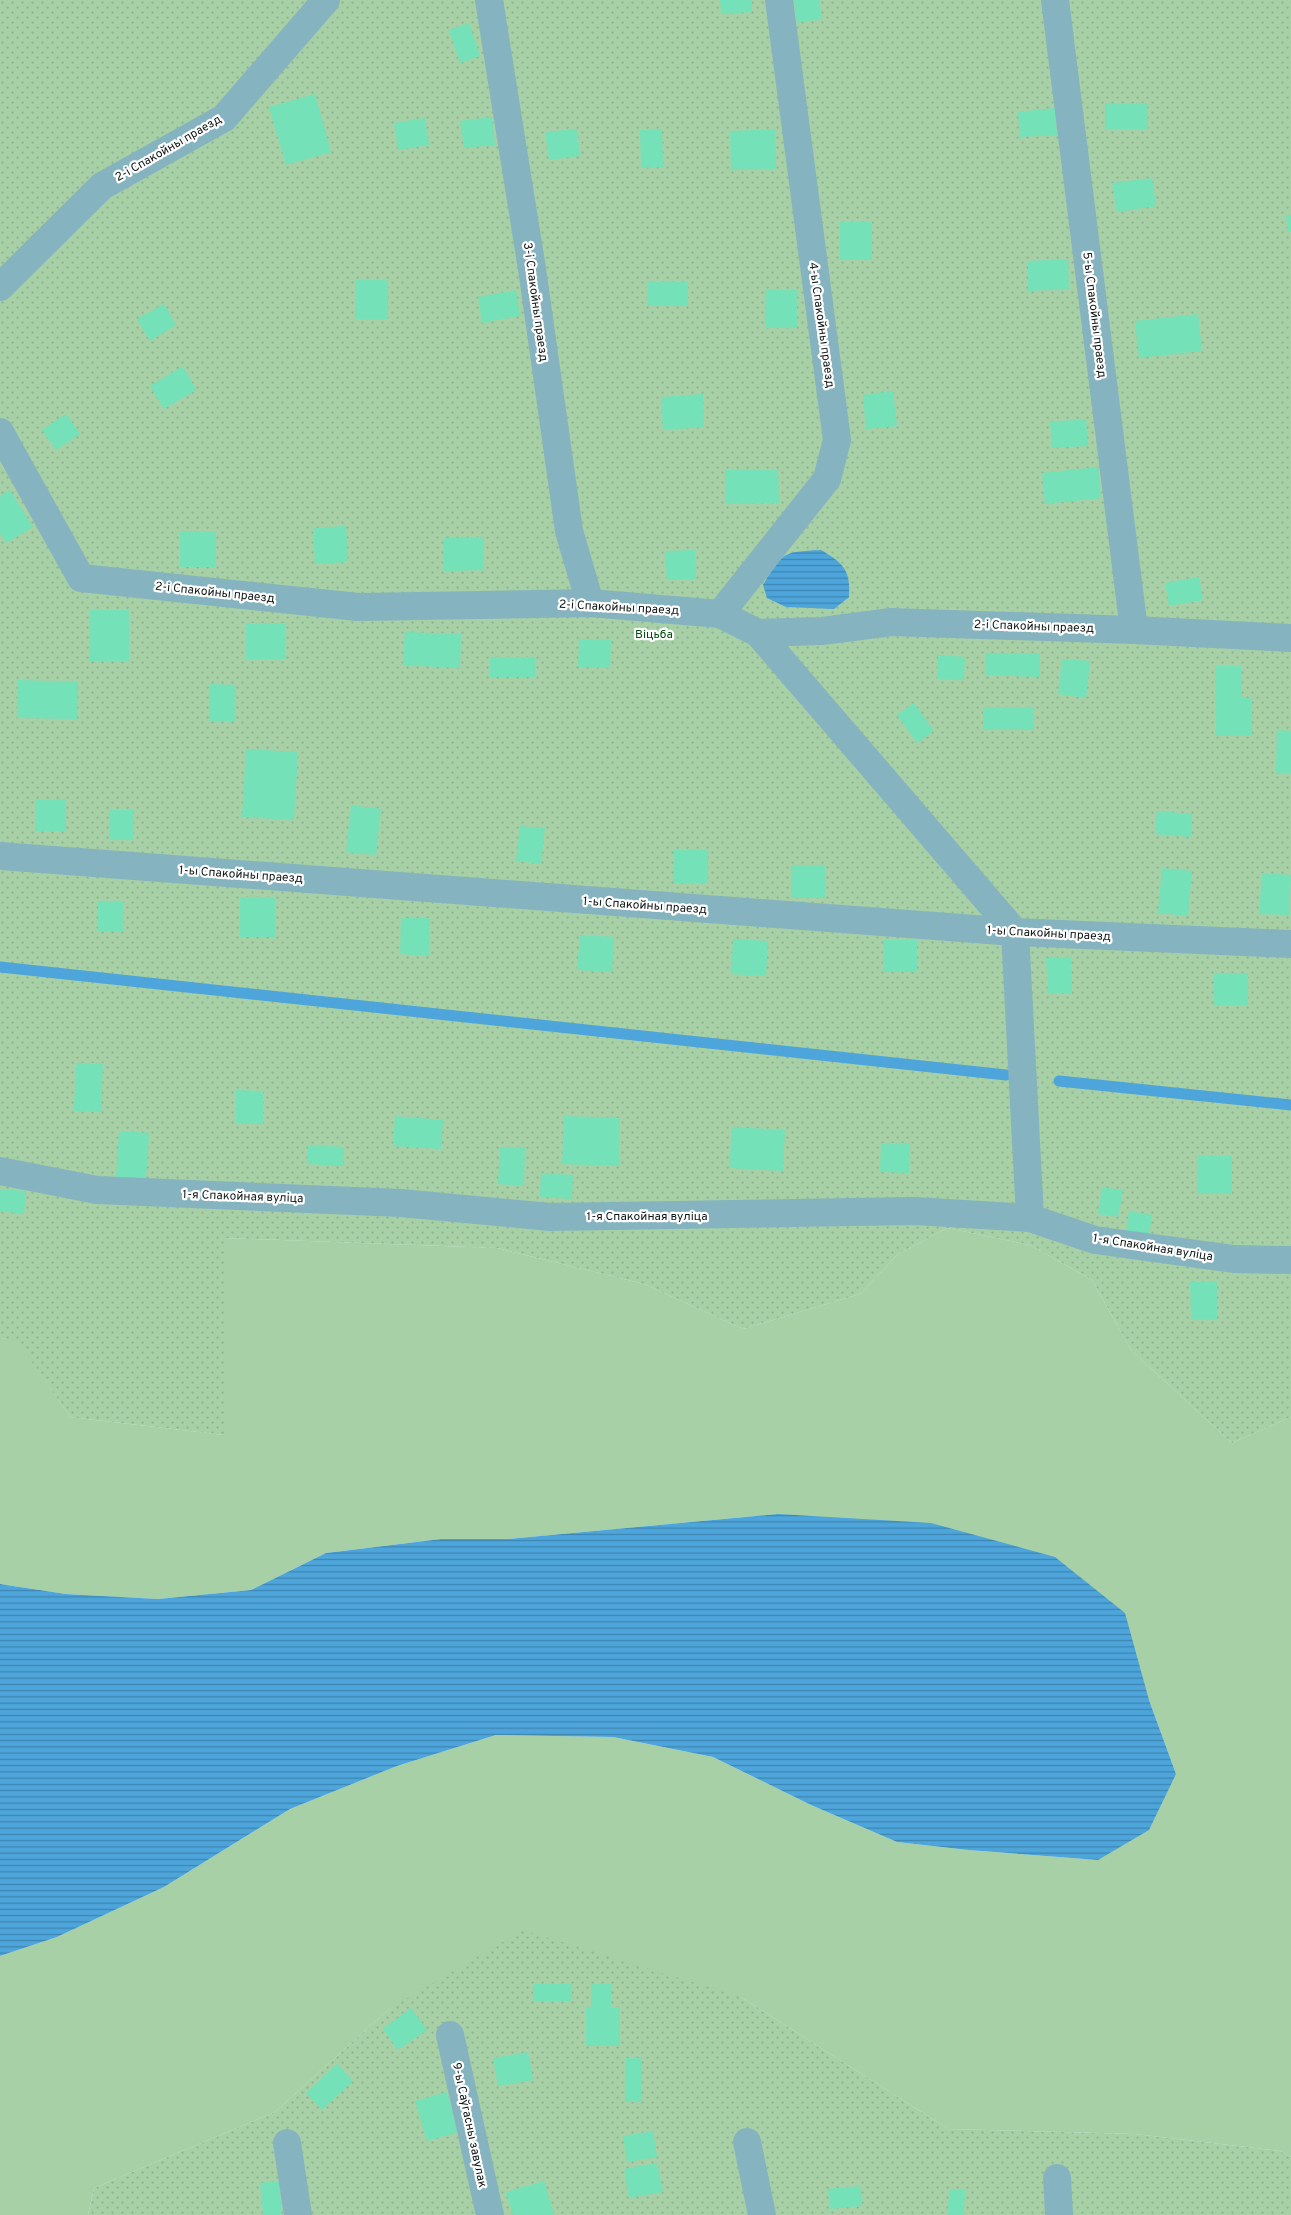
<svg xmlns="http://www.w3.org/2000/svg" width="1291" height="2215" viewBox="0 0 1291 2215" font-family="Overpass,sans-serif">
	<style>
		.grass { fill: #a7d0a6 }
		.park { fill: url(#park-dots) }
		.water { fill: url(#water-rules) }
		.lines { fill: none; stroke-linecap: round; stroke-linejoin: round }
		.stream { stroke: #4da5db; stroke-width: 11 }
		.building { fill: #74e1b9 }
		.minor { stroke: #85b4c0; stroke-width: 28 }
		.labels { text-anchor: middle; stroke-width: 4.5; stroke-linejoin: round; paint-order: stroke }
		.street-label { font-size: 12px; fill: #0e1616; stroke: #fff }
		.park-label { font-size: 12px; fill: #024d0b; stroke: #fff }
	</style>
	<defs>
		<pattern id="park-dots" width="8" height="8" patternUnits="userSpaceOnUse" patternTransform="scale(1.25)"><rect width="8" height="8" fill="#a7d0a6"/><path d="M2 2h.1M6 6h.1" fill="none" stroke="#8fb28e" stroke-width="1.8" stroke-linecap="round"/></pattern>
		<pattern id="water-rules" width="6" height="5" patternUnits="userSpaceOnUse" patternTransform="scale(1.25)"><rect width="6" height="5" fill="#4da5db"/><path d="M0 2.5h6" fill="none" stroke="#3e85b1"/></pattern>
	</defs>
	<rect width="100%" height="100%" fill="#daf1ef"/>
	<!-- grass -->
	<polygon class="grass" points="947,1228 1030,1245 1092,1280 1131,1350 1232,1443 1291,1417 1291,2157 1280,2151 1135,2134 948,2129 741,1997 389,2009 275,2112 94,2188 88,2215 0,2215 0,1956 57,1937 164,1887 290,1809 397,1766 496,1735 613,1737 713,1757 811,1805 897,1842 968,1850 1098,1860 1176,1774 1149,1700 778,1514 507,1539 441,1539 326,1553 251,1590 158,1599 66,1594 0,1584 0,1339 15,1337 70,1417 224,1435 224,1238 497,1248 644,1284 743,1329 860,1294 897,1255"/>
	<!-- park -->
	<g class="park">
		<polygon points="0,0 1291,0 1291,1417 1232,1443 1131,1350 1092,1280 1030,1245 947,1228 897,1255 860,1294 743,1329 644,1284 497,1248 225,1238 224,1435 70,1417 15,1338 0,1339"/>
		<polygon points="523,1930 741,1997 948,2129 1135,2134 1280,2151 1291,2157 1291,2215 88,2215 94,2188 275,2112 389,2009"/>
	</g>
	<!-- water -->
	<g class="water">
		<path d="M821,550C843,563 851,570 849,597L834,609L786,607L767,598L763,585C783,552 782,552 821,550Z"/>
		<polygon points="778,1514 931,1523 1055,1557 1125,1613 1149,1700 1176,1774 1149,1830 1098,1860 968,1850 897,1842 811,1805 713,1757 613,1737 496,1735 397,1766 290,1809 164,1887 57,1937 0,1956 0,1584 66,1594 158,1599 251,1590 326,1553 441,1539 507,1539"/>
	</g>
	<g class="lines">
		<!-- stream -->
		<g class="stream">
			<polyline points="0,967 1006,1075"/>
			<polyline points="1059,1081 1291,1105"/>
		</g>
	</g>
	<!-- building -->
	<g class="building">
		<polygon points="720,0 752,0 752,12 721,14"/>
		<polygon points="794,0 819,0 822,19 797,23"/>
		<polygon points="469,23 480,56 460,63 449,30"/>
		<polygon points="315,94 331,152 286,165 269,107"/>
		<polygon points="1147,103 1148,129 1105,129 1105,104"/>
		<polygon points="1055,108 1057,135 1020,137 1018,112"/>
		<polygon points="492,117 495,145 464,148 460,121"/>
		<polygon points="425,118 429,145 398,150 394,123"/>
		<polygon points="577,129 580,156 549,160 545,132"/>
		<polygon points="662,129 663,167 641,168 640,130"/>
		<polygon points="775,129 776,169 731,170 730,131"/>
		<polygon points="1152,178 1156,206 1117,212 1112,183"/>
		<polygon points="1286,215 1291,215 1291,231 1288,232"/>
		<rect x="840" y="222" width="32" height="38"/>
		<polygon points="1068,259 1069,289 1028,291 1028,261"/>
		<rect x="355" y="280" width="33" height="39"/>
		<rect x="647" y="282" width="41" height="24"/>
		<polygon points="516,290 520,316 482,323 478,297"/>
		<rect x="765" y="290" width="32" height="38"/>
		<polygon points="164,304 176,325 150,341 137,319"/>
		<polygon points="1198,314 1202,351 1139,358 1135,321"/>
		<polygon points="183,366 196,390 164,409 150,386"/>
		<polygon points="893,391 897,426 866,429 863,395"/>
		<polygon points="703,394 704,427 663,430 661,397"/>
		<polygon points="66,414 80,434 56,450 42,430"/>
		<polygon points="1086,419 1088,446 1052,448 1050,422"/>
		<polygon points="1098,467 1101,498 1045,504 1042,473"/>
		<polygon points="725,470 778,470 779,503 725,504"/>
		<polygon points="10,490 33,527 6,543 0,533 0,496"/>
		<polygon points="346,526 348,562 315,564 313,528"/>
		<rect x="180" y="531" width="36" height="36"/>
		<polygon points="484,537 484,570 444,571 443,538"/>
		<polygon points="695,550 696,579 667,580 665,551"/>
		<polygon points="1199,577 1203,600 1169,606 1165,583"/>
		<rect x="89" y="610" width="40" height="51"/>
		<rect x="246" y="623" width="39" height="36"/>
		<polygon points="405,632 461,634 460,668 403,665"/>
		<polygon points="579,639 611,640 610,668 578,667"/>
		<polygon points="986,653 1040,653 1040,677 985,675"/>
		<polygon points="938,655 965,657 964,680 937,679"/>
		<rect x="490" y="657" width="45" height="20"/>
		<polygon points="1062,659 1090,661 1086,698 1058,694"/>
		<polygon points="1215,666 1241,666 1242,698 1252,698 1252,735 1216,736"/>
		<polygon points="18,680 78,682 77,719 17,718"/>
		<polygon points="210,684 236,685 235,721 209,721"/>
		<polygon points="914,703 934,731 917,743 897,715"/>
		<rect x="983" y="707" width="51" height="23"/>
		<polygon points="1277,730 1291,731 1291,774 1276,774"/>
		<polygon points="246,749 298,752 294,820 242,817"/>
		<polygon points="65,799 66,831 35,831 35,800"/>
		<polygon points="351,805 381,809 376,855 346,852"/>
		<rect x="109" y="810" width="24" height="30"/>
		<polygon points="1157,811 1192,814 1191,837 1155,834"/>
		<polygon points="520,826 545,828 541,864 516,861"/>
		<rect x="674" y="850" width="34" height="33"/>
		<rect x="791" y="865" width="34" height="33"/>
		<polygon points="1162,868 1192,871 1188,916 1158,913"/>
		<polygon points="1262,873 1291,875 1289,915 1259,914"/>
		<rect x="240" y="897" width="35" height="40"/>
		<rect x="98" y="901" width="25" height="30"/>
		<polygon points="401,918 430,918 429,956 400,954"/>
		<polygon points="580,935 614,937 612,972 577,970"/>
		<polygon points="733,939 768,941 766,976 731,974"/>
		<rect x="883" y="940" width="34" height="32"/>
		<polygon points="1071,957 1072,993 1048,993 1046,958"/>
		<rect x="1214" y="973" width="34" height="32"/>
		<polygon points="76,1063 103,1063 101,1112 74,1111"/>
		<polygon points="236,1090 263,1091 263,1124 236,1123"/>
		<polygon points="395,1116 443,1120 441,1149 393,1146"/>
		<polygon points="564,1116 620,1118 619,1166 562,1164"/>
		<polygon points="732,1127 785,1130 783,1171 729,1168"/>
		<polygon points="119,1131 149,1133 146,1179 116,1177"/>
		<polygon points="881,1143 910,1143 909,1173 880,1172"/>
		<polygon points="308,1145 344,1147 343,1166 307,1164"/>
		<polygon points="500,1147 525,1147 524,1186 498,1184"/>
		<polygon points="1197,1155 1232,1156 1232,1194 1197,1193"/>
		<polygon points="541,1173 573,1175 572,1199 540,1197"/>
		<polygon points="1102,1187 1123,1190 1118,1217 1098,1214"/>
		<polygon points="0,1189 26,1191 24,1214 0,1211"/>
		<polygon points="1129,1211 1152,1215 1149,1235 1126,1232"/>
		<polygon points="1190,1282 1217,1282 1217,1319 1191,1319"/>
		<rect x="533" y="1984" width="39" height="17"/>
		<polygon points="591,1984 611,1984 611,2007 620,2007 620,2046 586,2046 586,2007 591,2007"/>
		<polygon points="411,2008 427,2030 398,2050 383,2029"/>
		<polygon points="528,2052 533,2080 498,2086 493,2058"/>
		<polygon points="626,2058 642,2058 641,2102 625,2102"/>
		<polygon points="337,2064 353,2081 322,2110 306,2093"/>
		<polygon points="447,2092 458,2132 427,2141 415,2101"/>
		<polygon points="653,2131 657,2157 627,2162 623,2136"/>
		<polygon points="657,2163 663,2192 629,2198 624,2169"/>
		<polygon points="279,2181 282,2215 263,2215 260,2183"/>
		<polygon points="544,2181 554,2215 513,2215 506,2192"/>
		<polygon points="860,2186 862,2206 830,2209 828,2189"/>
		<polygon points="949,2190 965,2190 964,2215 948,2215"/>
	</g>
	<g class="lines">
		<!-- minor -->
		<g class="minor">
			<polyline points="489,0 532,269 569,531 590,603"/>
			<polyline points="1055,0 1134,630"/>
			<polyline points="0,287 102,186 224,118 326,0"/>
			<polyline points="0,432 81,578 358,607 590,603 720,614 758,633 822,631 891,622 1134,630 1291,638"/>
			<polyline points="720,614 827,479 837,440 779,0"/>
			<polyline points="758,633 1015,932 1030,1218"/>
			<polyline points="0,856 1015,932 1291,944"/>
			<polyline points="0,1171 97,1190 401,1203 550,1217 915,1211 1030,1218 1095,1240 1234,1259 1291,1260"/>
			<polyline points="450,2035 490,2215"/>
			<polyline points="747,2142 762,2215"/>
			<polyline points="287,2143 298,2215"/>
			<polyline points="1057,2178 1059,2215"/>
		</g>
	</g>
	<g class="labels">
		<!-- street labels -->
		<g class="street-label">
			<text transform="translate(168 148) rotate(-30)" y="4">2-і Спакойны праезд</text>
			<text transform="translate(536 302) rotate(82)" y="4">3-і Спакойны праезд</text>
			<text transform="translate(1095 315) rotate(83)" y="4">5-ы Спакойны праезд</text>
			<text transform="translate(822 325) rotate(82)" y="4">4-ы Спакойны праезд</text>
			<text transform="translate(215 592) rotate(6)" y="4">2-і Спакойны праезд</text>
			<text transform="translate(619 607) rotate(3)" y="4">2-і Спакойны праезд</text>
			<text transform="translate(1034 626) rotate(2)" y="4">2-і Спакойны праезд</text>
			<text transform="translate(241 874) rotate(4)" y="4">1-ы Спакойны праезд</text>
			<text transform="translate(645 905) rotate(4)" y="4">1-ы Спакойны праезд</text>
			<text transform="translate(1049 933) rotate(3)" y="4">1-ы Спакойны праезд</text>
			<text transform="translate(243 1196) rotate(2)" y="4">1-я Спакойная вуліца</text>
			<text x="647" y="1220">1-я Спакойная вуліца</text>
			<text transform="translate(1153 1247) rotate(9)" y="4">1-я Спакойная вуліца</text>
			<text transform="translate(470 2125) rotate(78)" y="4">9-ы Саўгасны завулак</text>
		</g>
		<!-- park labels -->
		<g class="park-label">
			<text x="654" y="638">Віцьба</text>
		</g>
	</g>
</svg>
